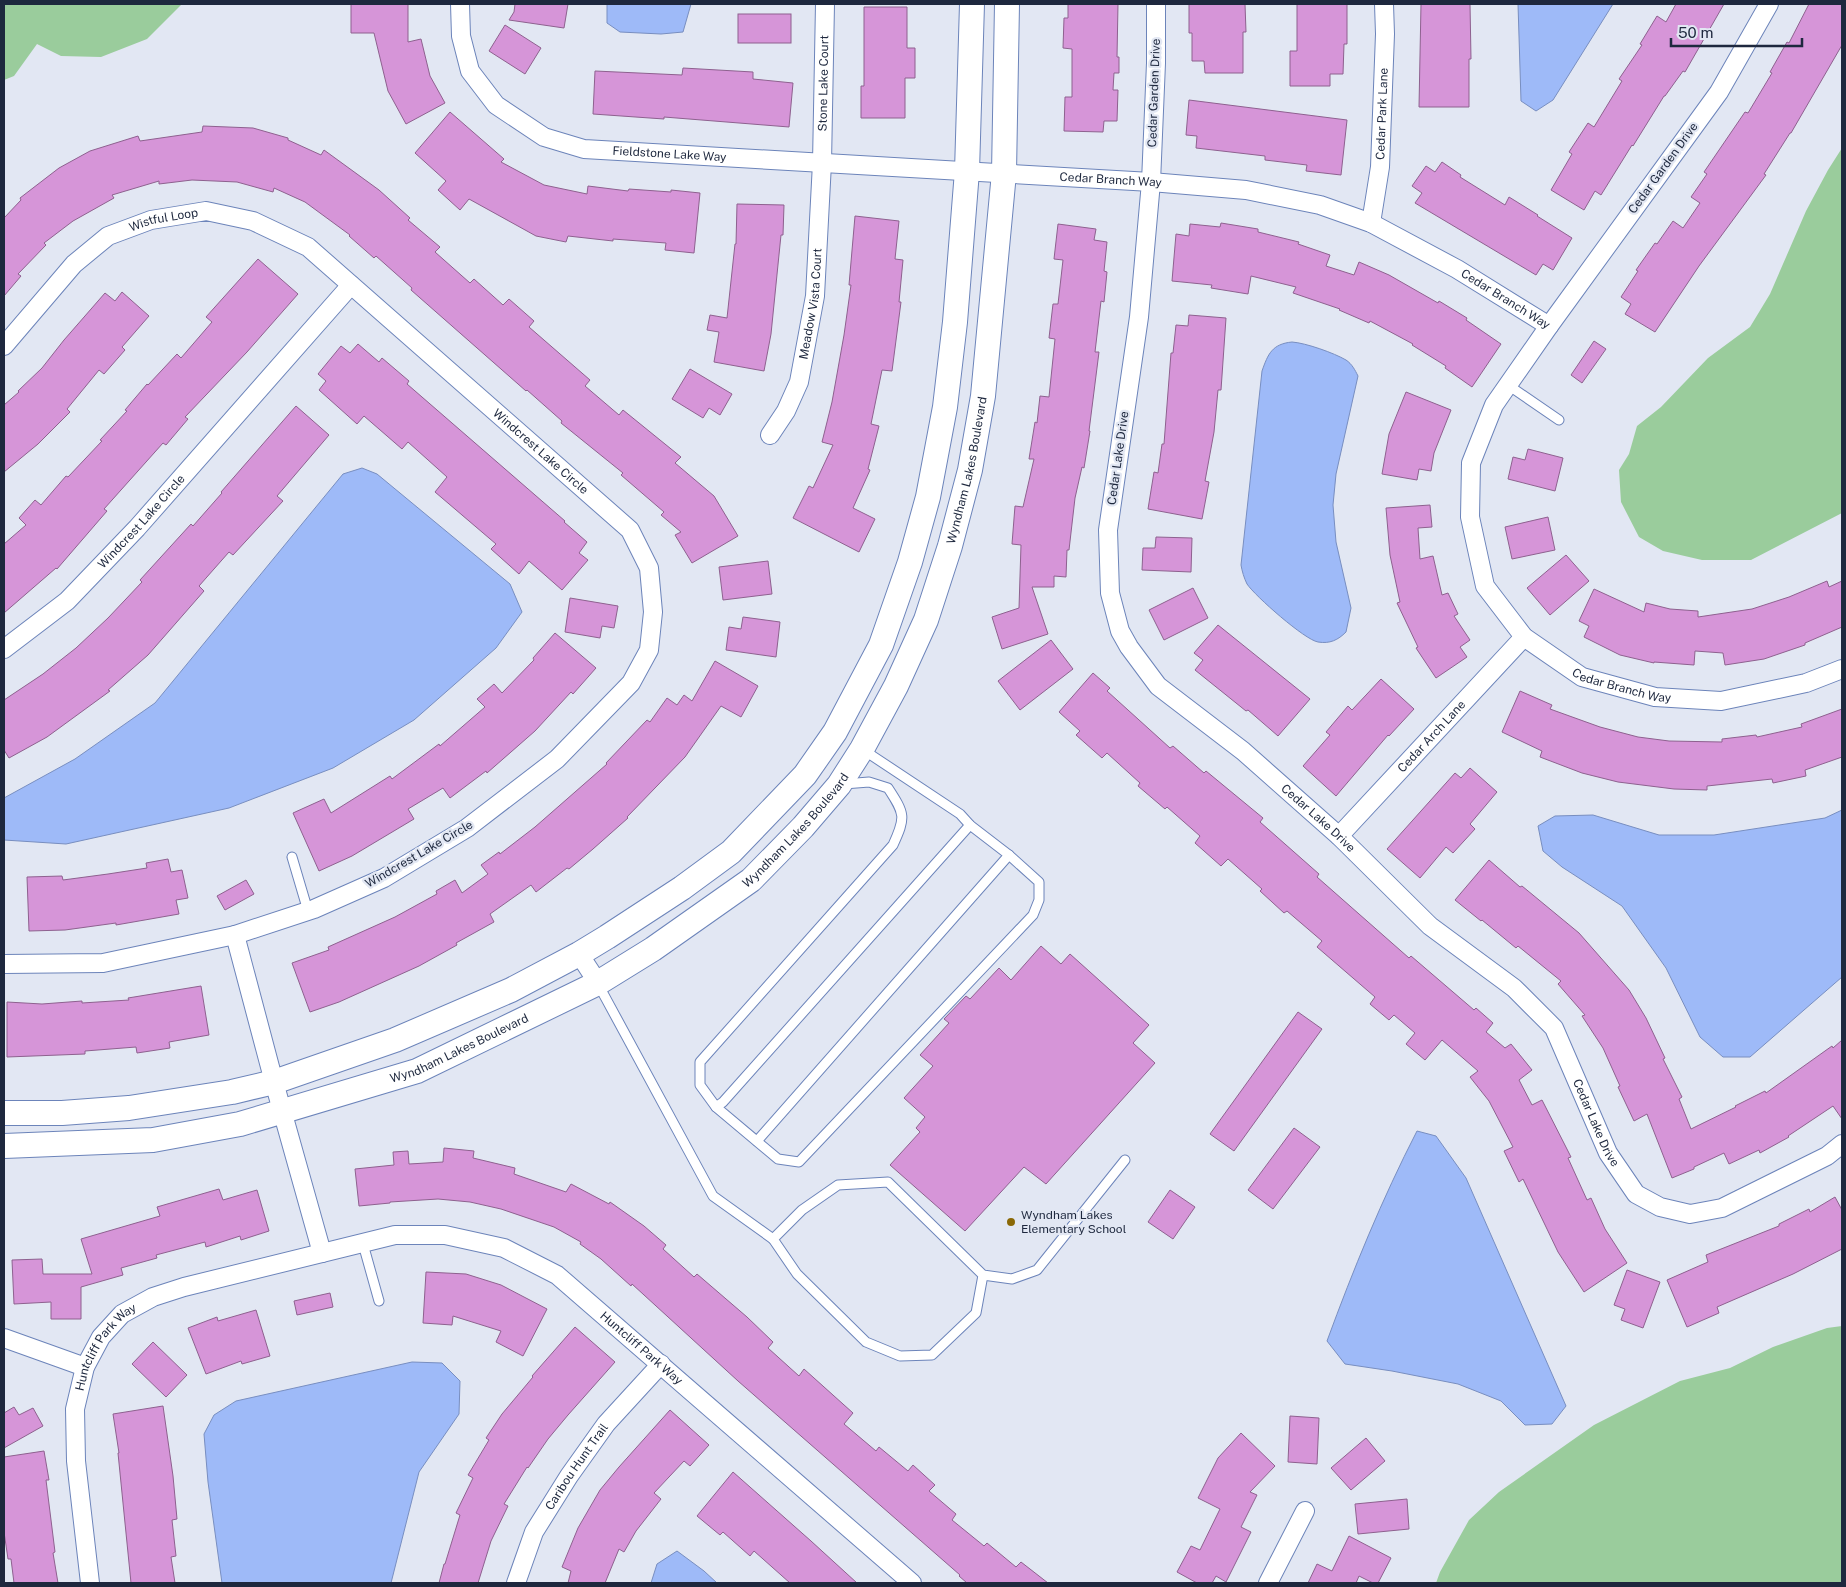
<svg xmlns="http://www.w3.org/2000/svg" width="1846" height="1587" viewBox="0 0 1846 1587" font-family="'Public Sans',sans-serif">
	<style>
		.green { fill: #9acc9c }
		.water { fill: #9ebaf8; stroke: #788ec0 }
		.building { fill: #d695d8; stroke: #8e618f }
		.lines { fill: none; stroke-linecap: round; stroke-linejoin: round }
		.lane-casing { stroke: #6c84ba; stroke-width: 11 }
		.street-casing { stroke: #6c84ba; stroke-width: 20 }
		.secondary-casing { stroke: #6c84ba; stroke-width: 26 }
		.lane { stroke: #fff; stroke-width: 9 }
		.street { stroke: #fff; stroke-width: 18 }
		.secondary { stroke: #fff; stroke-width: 24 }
		.poi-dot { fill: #8a6806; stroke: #e2e7f3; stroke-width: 2 }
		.labels { text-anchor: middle; stroke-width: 4.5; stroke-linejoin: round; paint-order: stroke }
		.street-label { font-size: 12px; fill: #1e283e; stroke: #e2e7f3 }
		.poi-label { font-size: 12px; fill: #1e283e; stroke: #e2e7f3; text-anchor: start }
	</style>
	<rect width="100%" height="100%" fill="#e2e7f3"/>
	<!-- green -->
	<g class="green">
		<polygon points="4,4 182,4 147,39 101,57 61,56 37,44 14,76 4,80"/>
		<polygon points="1842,148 1842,513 1751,560 1702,560 1663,551 1639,537 1621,502 1619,470 1629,454 1637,426 1661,407 1708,358 1750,327 1770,294 1806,211 1828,170"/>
		<polygon points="1842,1326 1842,1583 1436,1583 1440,1572 1469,1520 1499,1492 1594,1425 1680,1381 1730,1368 1773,1347 1827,1328"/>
	</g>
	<!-- water -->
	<g class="water">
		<polygon points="607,4 691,4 683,32 661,34 620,32 607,23"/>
		<polygon points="1518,4 1613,4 1553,100 1536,111 1521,101"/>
		<path d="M1292,342C1306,343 1334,353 1346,360C1352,364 1355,370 1358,376L1336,474L1333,505L1336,542L1351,608L1346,632C1338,640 1330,644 1318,642C1305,640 1255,596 1247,584C1244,578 1242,571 1241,565L1262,371C1268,354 1272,344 1292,342Z"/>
		<polygon points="362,468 377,474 510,584 522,612 496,648 414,720 333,768 229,808 66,844 4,840 4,798 75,759 155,703 343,474"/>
		<polygon points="1842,810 1842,977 1750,1057 1723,1057 1700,1037 1666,968 1622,906 1562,867 1543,851 1538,826 1555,816 1593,815 1659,835 1714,835 1825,818"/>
		<path d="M1417,1131L1436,1136L1466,1178L1566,1406L1552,1424L1525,1425L1501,1401L1458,1384L1392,1371L1345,1364L1327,1341C1353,1270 1382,1199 1417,1131Z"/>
		<polygon points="412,1362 442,1363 460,1381 459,1414 419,1472 391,1583 222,1583 208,1482 204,1434 214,1415 236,1401"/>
		<polygon points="677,1551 704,1571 717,1583 651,1583 657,1564"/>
	</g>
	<!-- building -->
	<g class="building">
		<polygon points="351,4 408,4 408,42 421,39 430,76 445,103 406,124 388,91 374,33 351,33"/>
		<polygon points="515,4 568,4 564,28 509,20 514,12"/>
		<polygon points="1068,4 1118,4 1117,57 1119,57 1119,73 1114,73 1113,90 1118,90 1117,121 1104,121 1103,132 1064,131 1065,97 1072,97 1072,49 1063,48 1064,18 1068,18"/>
		<polygon points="1189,4 1245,4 1246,32 1243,32 1243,73 1205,73 1204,61 1192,61 1192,33 1189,33"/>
		<polygon points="1297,4 1347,4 1347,44 1344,44 1343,74 1330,74 1330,86 1290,86 1290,51 1297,51"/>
		<polygon points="1421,4 1470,4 1471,59 1469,59 1469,107 1419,107"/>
		<polygon points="1676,4 1724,4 1685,72 1683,71 1665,96 1664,96 1633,146 1632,145 1601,195 1595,191 1584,210 1551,190 1572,154 1569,152 1588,123 1594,127 1622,81 1619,79 1642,45 1640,44 1657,16 1666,22"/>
		<polygon points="1809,4 1842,4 1842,45 1791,133 1790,133 1764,174 1766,175 1699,266 1655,332 1625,314 1631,304 1621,297 1638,271 1636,270 1655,243 1657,244 1673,221 1683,228 1700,203 1691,197 1707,174 1704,172 1745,112 1748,113 1772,73 1770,72 1787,42 1789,43"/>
		<polygon points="864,7 907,7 907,48 915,48 915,78 905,78 905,118 861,118 861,86 864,86"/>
		<rect x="738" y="14" width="53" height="29"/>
		<polygon points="505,25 541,48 525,74 489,51"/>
		<polygon points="683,68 753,72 753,79 793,83 789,127 664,117 664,119 593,114 595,71 682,75"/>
		<polygon points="1189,100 1347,120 1341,175 1306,171 1307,165 1265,160 1265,156 1196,148 1197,136 1186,135"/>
		<polygon points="450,112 504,159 501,162 544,185 587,194 588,186 628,191 629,189 671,192 671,190 700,193 694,253 665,250 666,243 613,239 613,241 568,236 566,242 536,236 469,199 460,210 438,190 446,181 415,153"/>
		<polygon points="203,126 253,128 288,138 288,140 321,155 324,150 379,190 410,218 408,220 440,247 435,252 470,283 474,279 503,305 509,299 534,321 529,327 590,380 585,386 619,415 623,410 681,457 675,463 714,496 738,536 692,563 675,535 681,532 661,515 664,512 621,475 623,473 561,423 562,421 527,390 526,391 411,290 412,288 376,256 374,258 349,236 350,235 305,202 274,188 273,192 237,182 192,180 159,184 159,181 112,195 114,198 73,221 44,243 46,245 18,274 21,276 4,296 4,218 21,200 20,198 59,168 90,151 138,136 140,141 202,132"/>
		<polygon points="1442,162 1461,175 1460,177 1505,205 1509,197 1538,215 1537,216 1572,238 1553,270 1543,264 1536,275 1415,203 1422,193 1412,186 1426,166 1435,172"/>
		<polygon points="737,204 784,205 783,235 781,235 771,334 764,371 714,362 719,332 707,330 710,315 727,318 735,244 736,244"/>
		<polygon points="855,216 899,221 895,259 903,260 899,302 901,302 892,371 882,370 871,424 879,426 868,469 870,470 853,508 875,519 859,552 793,518 809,486 813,488 833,445 822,442 832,402 844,335 851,285 849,285"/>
		<polygon points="1221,223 1258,229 1258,232 1299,242 1298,244 1330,255 1326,266 1354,275 1359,262 1389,275 1438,303 1439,301 1467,318 1466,320 1501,344 1472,387 1445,368 1446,366 1412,345 1413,344 1370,321 1369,323 1339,310 1340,309 1293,293 1296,287 1251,276 1248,294 1211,288 1212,285 1172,281 1176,234 1189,236 1190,224 1220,227"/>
		<polygon points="1058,224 1096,229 1094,240 1107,242 1104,271 1107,272 1104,302 1101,301 1095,352 1099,352 1089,431 1090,431 1084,468 1082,467 1075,498 1069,550 1067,550 1066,577 1054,576 1054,587 1032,587 1048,634 1002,649 992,617 1019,608 1021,545 1012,544 1015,506 1023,507 1034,459 1029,459 1035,422 1037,423 1040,396 1049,397 1055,339 1049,338 1053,304 1058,304 1063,260 1054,259"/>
		<polygon points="258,259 298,294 247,352 185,417 188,419 166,445 163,443 104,509 107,511 57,569 56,568 4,613 4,544 26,525 19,518 35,500 41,505 66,476 68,477 102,441 100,440 127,411 125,410 147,384 148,385 177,354 181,358 212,322 206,317"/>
		<polygon points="122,292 149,316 122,347 125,350 104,374 99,370 67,409 70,412 38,444 4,472 4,405 19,392 18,391 42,368 64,340 105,293 115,301"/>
		<polygon points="1189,315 1226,318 1221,390 1218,390 1214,432 1205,481 1209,482 1202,519 1148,509 1154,472 1158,473 1162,444 1164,444 1171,353 1173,353 1176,325 1188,326"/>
		<polygon points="1594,341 1606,349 1582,383 1571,375"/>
		<polygon points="358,344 379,362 382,358 409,381 407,384 565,521 564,522 587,542 579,553 588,560 562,590 529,561 519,574 491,549 496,544 435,492 447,477 408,442 402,449 364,416 357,424 319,390 326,381 318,374 341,346 350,353"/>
		<polygon points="690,369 732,394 720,415 709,408 703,418 672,399"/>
		<polygon points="1406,392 1451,410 1434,453 1431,471 1419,469 1417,480 1382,474 1389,434"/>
		<polygon points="296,406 329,435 277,496 283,501 233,555 229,552 199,586 204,591 148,655 108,690 110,691 47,737 9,758 4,750 4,700 43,674 76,648 108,618 142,582 140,580 191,524 193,526 222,493 221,492"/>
		<polygon points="1528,449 1563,458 1555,491 1508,479 1513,457 1525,460"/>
		<polygon points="1430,505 1432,527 1418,528 1420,559 1433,556 1442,595 1448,593 1458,614 1454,616 1470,640 1460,647 1467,657 1436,678 1416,648 1418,647 1397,603 1400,602 1390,555 1386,508"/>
		<polygon points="1548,517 1555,550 1512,559 1505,527"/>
		<polygon points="1156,537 1192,538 1191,572 1142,570 1143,548 1155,548"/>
		<polygon points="1566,555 1589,581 1550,615 1527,588"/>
		<polygon points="768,561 772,594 723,600 719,567"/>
		<polygon points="1827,581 1829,587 1842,581 1842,627 1805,643 1805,645 1764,659 1725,665 1723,653 1695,651 1694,665 1654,662 1654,663 1620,655 1584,637 1589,626 1579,621 1594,589 1644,612 1646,603 1670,609 1698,611 1698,617 1752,609 1789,597"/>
		<polygon points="1193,588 1208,618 1164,640 1149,610"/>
		<polygon points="570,598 618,606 614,628 602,626 600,638 565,632"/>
		<polygon points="743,617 780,622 776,657 726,650 729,627 741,629"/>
		<polygon points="1218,625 1310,699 1278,736 1248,710 1246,711 1195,670 1203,660 1194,653"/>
		<polygon points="555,633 596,668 573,694 571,692 535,731 487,773 486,771 450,798 443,788 408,809 414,819 352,856 319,871 293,813 324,799 331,813 390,776 392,779 439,744 440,746 485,707 477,699 494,684 502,693 534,660 533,658"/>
		<polygon points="1051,640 1073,669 1020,710 998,681"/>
		<polygon points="715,661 758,686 741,717 721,706 685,757 627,817 628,818 593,849 569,869 567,868 536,892 531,885 490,914 494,922 456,943 457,945 419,966 339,1002 310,1012 292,963 329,950 328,947 395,917 437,894 436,891 455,880 462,893 488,874 481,865 499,852 500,854 535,827 607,764 606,763 647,720 650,722 667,698 677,705 684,695 692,701"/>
		<polygon points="1093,673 1110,688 1107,691 1170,748 1173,746 1204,773 1206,771 1263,818 1260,822 1319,874 1317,877 1409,958 1411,956 1474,1010 1476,1008 1493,1023 1486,1032 1505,1048 1511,1044 1532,1070 1519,1080 1532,1105 1542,1100 1571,1157 1568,1158 1587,1200 1591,1198 1605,1229 1627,1263 1584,1292 1558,1252 1523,1179 1519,1182 1504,1151 1513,1147 1489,1101 1470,1077 1478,1071 1442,1040 1425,1060 1406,1044 1415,1033 1394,1015 1389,1020 1370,1004 1375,997 1317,947 1322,941 1287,911 1284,913 1260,891 1262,889 1228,859 1221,866 1195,843 1200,836 1167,807 1165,809 1138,786 1140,783 1107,753 1102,758 1076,735 1080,731 1059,712"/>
		<polygon points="1381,679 1414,709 1389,736 1388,735 1336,796 1303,766 1330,735 1326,732 1348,706 1352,710"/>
		<polygon points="1520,691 1552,705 1550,709 1600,727 1638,737 1669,741 1722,742 1722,739 1756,735 1757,737 1802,727 1801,724 1842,709 1842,757 1805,770 1806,776 1773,783 1772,779 1707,786 1707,790 1674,789 1618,782 1582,773 1540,757 1542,751 1502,732"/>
		<polygon points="1470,768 1497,792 1470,824 1475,829 1453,853 1446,847 1420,878 1387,849 1455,773 1461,778"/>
		<polygon points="168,859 171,872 182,870 188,898 176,900 179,914 116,925 116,923 65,930 29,931 27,877 62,876 63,880 108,874 147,868 146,863"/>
		<polygon points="1489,860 1520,887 1522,886 1579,933 1629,990 1646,1018 1665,1058 1663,1059 1682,1097 1679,1099 1691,1129 1736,1107 1735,1106 1765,1091 1766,1093 1832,1046 1833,1048 1842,1040 1842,1119 1833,1106 1788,1136 1789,1137 1760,1153 1759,1150 1729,1164 1724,1153 1694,1167 1694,1169 1672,1178 1647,1114 1634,1121 1618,1087 1620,1086 1603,1048 1582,1016 1585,1015 1558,984 1561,981 1518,946 1516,948 1482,920 1481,921 1455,900"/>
		<polygon points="246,880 254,894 225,910 217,896"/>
		<polygon points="1041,946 1061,964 1070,954 1149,1025 1133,1043 1155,1063 1046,1184 1024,1167 965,1231 890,1165 920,1132 916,1128 925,1117 904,1098 933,1066 920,1055 949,1023 944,1019 966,996 970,999 999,968 1011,980"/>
		<polygon points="201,986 209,1035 169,1042 170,1048 137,1053 136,1047 85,1051 85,1054 7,1057 7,1002 42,1004 82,1001 82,1003 129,1000 128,998"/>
		<polygon points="1298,1012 1322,1029 1234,1151 1210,1134"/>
		<polygon points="1294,1128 1320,1147 1273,1209 1248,1190"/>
		<polygon points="444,1148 474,1151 473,1158 515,1168 514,1174 566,1192 571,1184 609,1204 610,1202 644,1226 666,1245 663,1249 694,1277 697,1274 747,1317 773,1342 768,1348 799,1376 804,1369 853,1413 844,1424 876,1451 879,1447 908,1471 913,1465 935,1485 929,1491 956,1514 952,1520 984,1546 987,1543 1016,1567 1021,1562 1048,1583 967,1583 959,1576 960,1575 738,1381 632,1284 631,1286 601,1259 580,1244 581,1242 554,1227 501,1209 470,1202 438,1199 390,1202 390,1203 359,1206 355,1169 394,1165 393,1152 408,1151 409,1164 443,1162"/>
		<polygon points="219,1189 223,1200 257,1190 269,1231 241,1240 240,1236 206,1247 205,1242 156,1255 157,1258 121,1268 123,1275 81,1287 81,1319 51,1319 51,1302 14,1304 12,1260 42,1259 43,1274 92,1274 81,1239 160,1216 157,1207"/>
		<polygon points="1170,1190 1195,1207 1173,1239 1148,1222"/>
		<polygon points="1835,1197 1842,1210 1842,1249 1793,1274 1717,1307 1719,1313 1687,1327 1667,1280 1708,1262 1706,1255 1779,1226 1779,1224 1809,1209 1810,1212"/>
		<polygon points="1627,1270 1660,1282 1643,1328 1621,1320 1625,1309 1614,1305"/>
		<polygon points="426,1272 466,1274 501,1285 547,1309 523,1356 496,1342 501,1331 453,1316 452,1325 423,1323"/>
		<polygon points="330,1293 333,1307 297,1315 294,1301"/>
		<polygon points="256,1310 270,1356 242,1364 241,1361 206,1374 188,1328 217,1317 218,1321"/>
		<polygon points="575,1327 615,1362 568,1415 548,1439 528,1468 527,1467 504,1504 508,1506 491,1541 478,1583 439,1583 444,1564 445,1564 460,1515 456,1513 473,1478 468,1475 489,1440 486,1438 502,1414 533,1377 532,1376"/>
		<polygon points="153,1342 187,1375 166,1397 132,1364"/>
		<polygon points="163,1406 173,1476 177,1519 172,1520 176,1556 171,1557 175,1583 131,1583 118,1453 119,1453 113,1414"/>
		<polygon points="14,1407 19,1415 33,1408 43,1426 4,1448 4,1413"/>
		<polygon points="670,1410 709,1445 690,1466 684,1461 654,1493 661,1499 636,1531 624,1552 619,1549 605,1583 568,1583 571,1571 562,1567 578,1528 600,1490 619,1467"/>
		<polygon points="1290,1416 1319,1418 1317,1464 1288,1462"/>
		<polygon points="1241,1433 1275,1466 1250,1492 1257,1495 1241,1527 1251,1532 1226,1582 1216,1576 1212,1583 1197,1583 1177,1572 1191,1546 1200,1550 1220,1509 1198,1498 1218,1458"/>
		<polygon points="1366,1438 1385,1461 1351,1490 1331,1468"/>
		<polygon points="44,1451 49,1480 46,1480 55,1552 53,1553 58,1583 14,1583 11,1559 8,1559 4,1532 4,1457"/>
		<polygon points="733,1472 811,1541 857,1583 790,1583 754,1551 750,1556 723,1532 720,1535 697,1516"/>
		<polygon points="1407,1499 1409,1529 1358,1534 1355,1504"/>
		<polygon points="1349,1536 1391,1558 1378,1583 1373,1583 1359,1576 1356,1583 1358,1583 1308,1583 1317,1564 1332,1571"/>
	</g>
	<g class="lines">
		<defs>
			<g id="lane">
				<polyline points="1508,385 1559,420"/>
				<path d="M844,784L869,782L888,788C905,814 906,817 893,845L700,1062V1085L716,1107L778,1159L799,1162L1033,915L1039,900V882L1009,855L970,825L960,814L862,749"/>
				<polyline points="292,857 308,911"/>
				<polyline points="598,984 713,1196 773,1239"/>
				<polyline points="716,1107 723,1102 970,825"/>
				<polyline points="757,1141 1009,855"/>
				<polyline points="363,1244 379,1301"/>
				<polyline points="983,1275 976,1313 932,1355 900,1356 866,1342 797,1274 773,1239 802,1210 838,1185 888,1182 983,1275 1012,1279 1037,1270 1125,1160"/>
			</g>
			<g id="street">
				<path id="s1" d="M460,4L461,36L470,71L496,105L544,137L584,149L1151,182L1246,190L1320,205L1371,223L1457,269L1549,326"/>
				<path id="s2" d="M1156,4V63L1151,182L1139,317L1108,530L1110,593L1120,631L1129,647L1158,686L1243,751L1339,836L1430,926L1514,988L1554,1028L1608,1153L1636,1194L1660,1207L1690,1214L1722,1208L1827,1156L1842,1144"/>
				<path id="s3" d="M1769,4L1719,92L1549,326L1494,405L1471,463L1470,517L1485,586L1524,637L1582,677L1655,697L1721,701L1806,683L1842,669"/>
				<path id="s4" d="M1371,223L1380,167L1385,34L1384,4"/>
				<path id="s5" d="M4,346L74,264L108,236L151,220L206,211L253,221L308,247L630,530L649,568L653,612L649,650L631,683L557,759L467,828L384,878L314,909L235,935L103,963L4,964"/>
				<path id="s6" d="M770,435L786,411L799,382L815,296L822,163L825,4"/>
				<path id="s7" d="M4,649L67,601L137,528L351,285"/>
				<path id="s8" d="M1339,836L1524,637"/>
				<polyline points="235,935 274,1082 322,1253"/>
				<polyline points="579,954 598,983"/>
				<polyline points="4,1338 85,1367"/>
				<path id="s9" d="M90,1583L76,1461L75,1409L85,1367L101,1337L122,1314L153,1297L184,1287L395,1235H445L504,1248L557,1275L912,1583"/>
				<path id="s10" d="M516,1583L534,1532L569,1476L606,1424L661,1364"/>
				<polyline points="1268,1583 1305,1511"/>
			</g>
			<g id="secondary">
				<polyline points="4,1113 62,1113 129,1108 232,1092 274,1082 395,1040 511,990 579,954 607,937 682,888 731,852 805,775 835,732 881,645 910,562 928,497 945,407 955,322 967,171 972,4"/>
				<path id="s11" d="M4,1146L153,1140L240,1124L417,1071L598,983L653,949L751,880L803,827L839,785L862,749L896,686L926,620L950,546L970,470L983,396L1004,173L1007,4"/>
			</g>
		</defs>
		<!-- lane casing -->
		<use href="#lane" class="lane-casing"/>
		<!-- street casing -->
		<use href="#street" class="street-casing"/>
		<!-- secondary casing -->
		<use href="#secondary" class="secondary-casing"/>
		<!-- lane -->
		<use href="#lane" class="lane"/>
		<!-- street -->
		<use href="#street" class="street"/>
		<!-- secondary -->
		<use href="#secondary" class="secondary"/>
	</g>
	<!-- markers -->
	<circle class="poi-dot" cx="1011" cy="1222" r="5"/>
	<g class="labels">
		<!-- street labels -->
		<g class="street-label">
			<text dy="4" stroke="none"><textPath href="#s6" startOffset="361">Stone Lake Court</textPath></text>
			<text transform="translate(1154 93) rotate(-88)" y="4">Cedar Garden Drive</text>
			<text dy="4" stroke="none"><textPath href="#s4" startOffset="110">Cedar Park Lane</textPath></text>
			<text dy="4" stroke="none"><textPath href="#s1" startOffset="296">Fieldstone Lake Way</textPath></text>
			<text transform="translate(1663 168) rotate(-54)" y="4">Cedar Garden Drive</text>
			<text dy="4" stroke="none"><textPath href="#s1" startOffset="738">Cedar Branch Way</textPath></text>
			<text dy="4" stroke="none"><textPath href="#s5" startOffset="210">Wistful Loop</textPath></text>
			<text dy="4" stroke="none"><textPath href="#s1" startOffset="1158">Cedar Branch Way</textPath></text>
			<text dy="4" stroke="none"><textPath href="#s6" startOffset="140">Meadow Vista Court</textPath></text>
			<text dy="4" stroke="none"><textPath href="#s5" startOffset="672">Windcrest Lake Circle</textPath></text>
			<text transform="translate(1118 458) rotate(-82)" y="4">Cedar Lake Drive</text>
			<text dy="4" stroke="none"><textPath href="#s11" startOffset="1280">Wyndham Lakes Boulevard</textPath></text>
			<text dy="4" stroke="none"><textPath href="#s7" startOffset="188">Windcrest Lake Circle</textPath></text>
			<text dy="4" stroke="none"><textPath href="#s3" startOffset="849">Cedar Branch Way</textPath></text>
			<text dy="4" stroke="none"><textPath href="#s8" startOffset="136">Cedar Arch Lane</textPath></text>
			<text dy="4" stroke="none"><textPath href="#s2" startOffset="906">Cedar Lake Drive</textPath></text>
			<text dy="4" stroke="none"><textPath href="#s11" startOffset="875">Wyndham Lakes Boulevard</textPath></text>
			<text transform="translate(419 854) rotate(-30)" y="4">Windcrest Lake Circle</text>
			<text dy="4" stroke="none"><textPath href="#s11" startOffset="470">Wyndham Lakes Boulevard</textPath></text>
			<text dy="4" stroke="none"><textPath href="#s2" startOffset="1326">Cedar Lake Drive</textPath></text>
			<text dy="4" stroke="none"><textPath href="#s9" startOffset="850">Huntcliff Park Way</textPath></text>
			<text dy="4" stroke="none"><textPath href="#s9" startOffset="246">Huntcliff Park Way</textPath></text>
			<text dy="4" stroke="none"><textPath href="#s10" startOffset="132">Caribou Hunt Trail</textPath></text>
		</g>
		<!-- poi labels -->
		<g class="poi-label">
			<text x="1021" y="1219">Wyndham Lakes<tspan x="1021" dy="14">Elementary School</tspan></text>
		</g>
	</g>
	<!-- border -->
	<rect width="1846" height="1587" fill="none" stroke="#1e283e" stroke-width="10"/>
	<!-- scale -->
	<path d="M1671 38v8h131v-8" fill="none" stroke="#1e283e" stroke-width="2.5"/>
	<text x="1678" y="38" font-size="15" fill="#1e283e" stroke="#e2e7f3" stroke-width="4" paint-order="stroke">50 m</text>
</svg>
